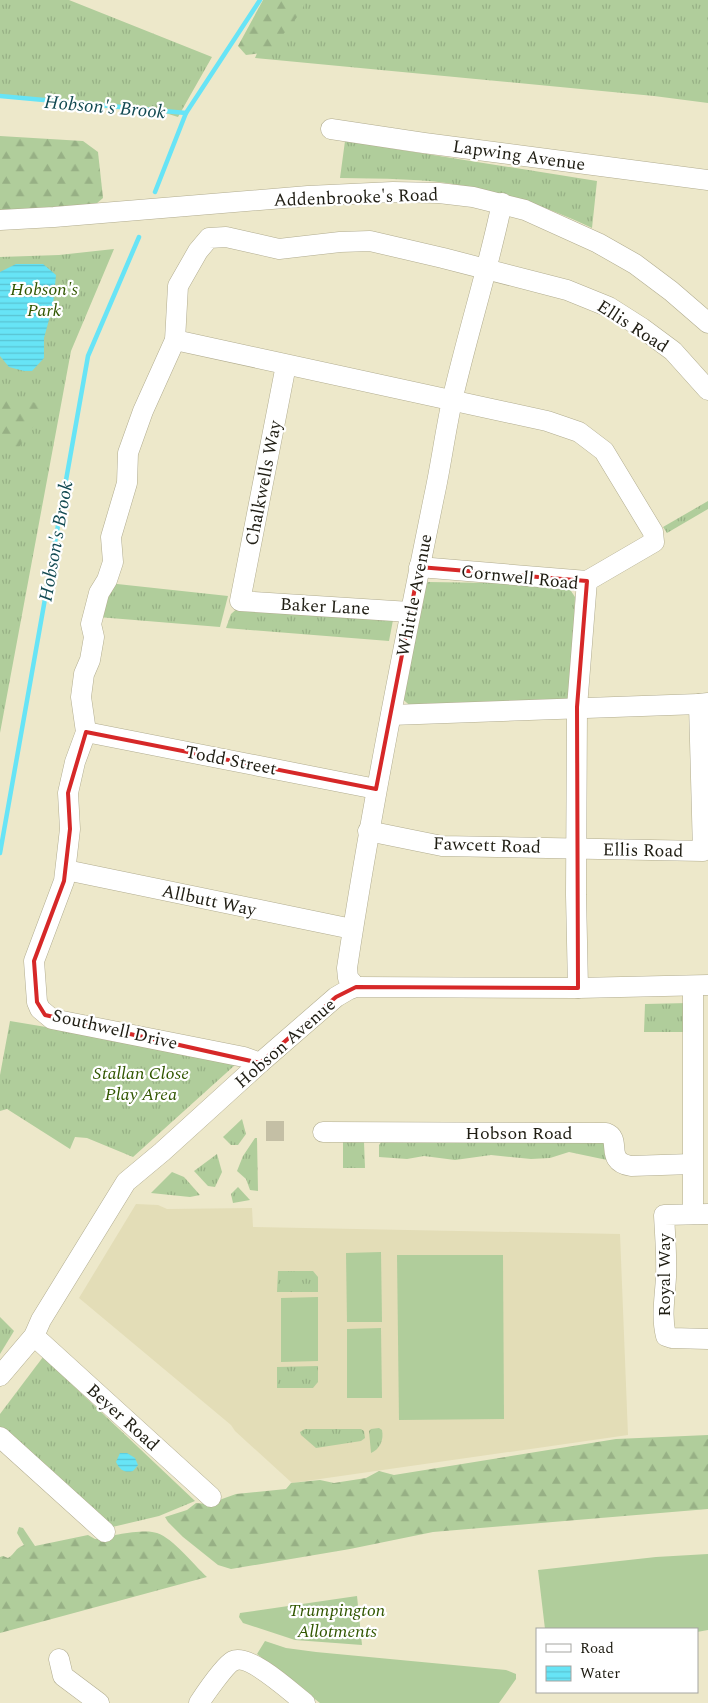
<svg xmlns="http://www.w3.org/2000/svg" width="708" height="1703" viewBox="0 0 708 1703" font-family="Spectral,serif">
	<style>
		.built { fill: #e3ddb7 }
		.grass { fill: url(#grass-tufts) }
		.forest { fill: url(#forest-firs) }
		.garden { fill: #b0cd9b }
		.water { fill: url(#water-rules) }
		.lines { fill: none; stroke-linecap: round; stroke-linejoin: round }
		.stream { stroke: #67e4f6; stroke-width: 4.5 }
		.minor-tunnel { stroke: #c4bfa5; stroke-width: 20; stroke-dasharray: 20 10; stroke-linecap: butt }
		.minor-casing { stroke: #b1ac8f; stroke-width: 21 }
		.minor { stroke: #fff; stroke-width: 20 }
		.marked { fill: none; stroke: #d62828; stroke-width: 4; stroke-linejoin: round }
		.labels { text-anchor: middle; stroke-width: 4.5; stroke-linejoin: round; paint-order: stroke }
		.street-label { font-size: 18px; fill: #1f1d13; stroke: #fff }
		.park-label { font-size: 18px; font-style: italic; fill: #315600; stroke: #fff }
		.water-label { font-size: 19px; font-style: italic; fill: #124a52; stroke: #fff }
	</style>
	<defs>
		<pattern id="grass-tufts" width="24" height="20" patternUnits="userSpaceOnUse" patternTransform="scale(1.25)"><rect width="24" height="20" fill="#b0cd9b"/><path d="M3 7l-1-3M5 7V3M7 7l1-3M15 17l-1-3M17 17v-4M19 17l1-3" fill="none" stroke="#97b085"/></pattern>
		<pattern id="forest-firs" width="22" height="20" patternUnits="userSpaceOnUse" patternTransform="scale(1.25)"><rect width="22" height="20" fill="#b0cd9b"/><path d="M5 1l3.5 6h-7zM16 11l3.5 6h-7z" fill="#97b085"/></pattern>
		<pattern id="water-rules" width="6" height="5" patternUnits="userSpaceOnUse" patternTransform="scale(1.25)"><rect width="6" height="5" fill="#67e4f6"/><path d="M0 2.5h6" fill="none" stroke="#59c3d2"/></pattern>
	</defs>
	<rect width="100%" height="100%" fill="#ede8ca"/>
	<!-- built -->
	<polygon class="built" points="136,1204 158,1205 167,1209 252,1208 253,1227 620,1234 628,1435 292,1483 235,1431 231,1425 79,1298"/>
	<!-- grass -->
	<g class="grass">
		<polygon points="0,0 69,0 212,57 178,117 159,111 0,96"/>
		<polygon points="280,0 708,0 708,103 654,96 255,58"/>
		<path d="M345,141L597,181L592,228C552,209 509,194 465,186C425,178 382,179 340,178Z"/>
		<polygon points="114,249 71,351 0,733 0,257 59,255"/>
		<polygon points="708,501 708,509 667,533 663,527"/>
		<polygon points="428,582 558,584 569,588 575,597 572,691 565,703 414,709 399,696 420,589"/>
		<polygon points="108,583 228,596 220,627 98,617"/>
		<polygon points="240,606 394,615 389,641 226,628 231,614"/>
		<polygon points="689,1003 688,1032 644,1032 645,1004"/>
		<polygon points="10,1021 82,1033 235,1065 133,1157 87,1138 75,1137 70,1149 7,1109 0,1111 0,1075"/>
		<polygon points="242,1119 246,1134 238,1145 231,1145 223,1137"/>
		<polygon points="255,1138 257,1138 258,1191 250,1190 246,1179 237,1171 243,1156"/>
		<polygon points="604,1140 607,1160 569,1152 550,1158 531,1159 491,1155 455,1160 424,1156 407,1159 379,1157 379,1145 382,1141"/>
		<polygon points="343,1141 362,1141 364,1142 365,1168 343,1168"/>
		<polygon points="217,1154 222,1172 215,1187 208,1186 194,1171"/>
		<polygon points="172,1172 184,1177 200,1195 190,1197 151,1193"/>
		<polygon points="238,1187 250,1200 233,1203 231,1194"/>
		<polygon points="278,1271 313,1271 318,1277 318,1292 277,1292"/>
		<polygon points="0,1317 14,1331 0,1354"/>
		<polygon points="43,1357 195,1501 159,1516 104,1529 0,1431 0,1414"/>
		<polygon points="318,1366 318,1382 313,1388 277,1388 277,1367"/>
		<path d="M379,1428L382,1430C384,1440 380,1449 371,1453L369,1431L371,1429Z"/>
		<polygon points="305,1429 361,1429 364,1431 365,1438 361,1441 316,1448 301,1435 300,1432"/>
	</g>
	<!-- forest -->
	<g class="forest">
		<polygon points="263,0 305,0 302,11 269,52 246,55 238,46"/>
		<polygon points="0,136 83,141 98,152 103,198 96,204 0,211"/>
		<polygon points="0,396 48,405 17,450 0,447"/>
		<polygon points="708,1435 708,1509 433,1532 350,1549 231,1569 218,1565 183,1537 168,1522 165,1517 187,1510 196,1503 208,1504 236,1494 286,1489 291,1483 320,1480 334,1483 366,1478 379,1471 394,1475 616,1439"/>
		<path d="M19,1527L23,1528L35,1546L88,1535L95,1539C109,1536 145,1528 157,1533C174,1539 193,1564 207,1577L0,1633V1557L3,1556L8,1558C16,1553 14,1549 24,1545L17,1533Z"/>
	</g>
	<!-- garden -->
	<g class="garden">
		<polygon points="381,1252 382,1322 347,1322 346,1253"/>
		<polygon points="397,1255 503,1255 504,1419 399,1420"/>
		<polygon points="318,1297 318,1361 281,1362 281,1298"/>
		<polygon points="381,1328 382,1398 347,1398 347,1329"/>
		<polygon points="708,1554 708,1630 697,1632 697,1629 545,1629 538,1570 656,1557"/>
		<polygon points="357,1596 362,1645 295,1640 243,1623 239,1617 240,1613"/>
		<polygon points="265,1641 286,1648 316,1652 506,1670 516,1674 516,1679 499,1703 320,1703 257,1654"/>
	</g>
	<!-- water -->
	<g class="water">
		<polygon points="16,264 43,264 56,275 53,305 44,338 44,358 32,371 24,371 9,367 0,356 0,272"/>
		<path d="M120,1453H127L135,1458L138,1465L133,1471C124,1473 120,1470 116,1462Z"/>
	</g>
	<g class="lines">
		<!-- stream -->
		<g class="stream">
			<polyline points="0,96 186,113 155,192"/>
			<polyline points="186,113 260,0"/>
			<polyline points="0,853 88,356 139,237"/>
		</g>
		<!-- minor-tunnel -->
		<polyline class="minor-tunnel" points="266,1131 284,1131"/>
		<defs>
			<g id="minor">
				<polyline points="331,129 424,143 708,180"/>
				<polyline points="0,220 54,217 308,196 393,192 439,193 473,197 525,210 598,243 635,264 671,291 708,323"/>
				<polyline points="175,340 547,421 579,432 604,451 653,532 654,542 587,581"/>
				<polyline points="286,365 240,601 410,612"/>
				<polyline points="419,567 587,581 577,707 576,895 578,988"/>
				<polyline points="391,715 699,704"/>
				<polyline points="86,732 376,789"/>
				<polyline points="368,831 442,846 703,851 699,704 708,703"/>
				<polyline points="66,870 352,929"/>
				<path d="M356,987L348,978L347,968C371,810 402,654 434,497C441,465 445,433 452,401C467,335 488,270 502,203"/>
				<polyline points="260,1063 244,1057 52,1019 40,1009 37,1002 34,961 64,881 70,829 68,793 75,762 86,732 81,697 84,674 90,660 94,637 91,624 99,593 107,580 113,562 111,537 127,483 128,453 143,411 175,340 178,286 198,251 209,238 226,237 279,249 340,242 370,241 443,258 567,290 609,307 642,328 673,351 708,390"/>
				<path d="M323,1132L606,1133C623,1139 603,1161 631,1166L692,1164"/>
				<polyline points="693,1214 693,987"/>
				<path d="M708,1214L664,1215C665,1235 667,1257 666,1277C665,1297 661,1316 666,1336L672,1338L708,1339"/>
				<polyline points="34,1336 211,1497"/>
				<polyline points="0,1376 34,1336 41,1320 126,1182 162,1152 260,1063 336,997 348,990 356,987 578,988 708,985"/>
				<polyline points="0,1437 105,1532"/>
				<polyline points="59,1659 63,1676 99,1703"/>
				<path d="M199,1703C205,1694 225,1665 233,1661C249,1653 292,1693 305,1703"/>
			</g>
		</defs>
		<!-- minor casing -->
		<use href="#minor" class="minor-casing"/>
		<!-- minor -->
		<use href="#minor" class="minor"/>
	</g>
	<!-- marked area -->
	<path class="marked" d="M419,567L587,581L577,707L578,988L356,987L336,997L260,1063L45,1015L37,1002L34,961L64,881L70,829L68,793L86,732L376,789Z"/>
	<g class="labels">
		<!-- street labels -->
		<g class="street-label">
			<text transform="translate(519 155) rotate(8)" y="6">Lapwing Avenue</text>
			<text transform="translate(356 197) rotate(-2)" y="6">Addenbrooke's Road</text>
			<text transform="translate(633 326) rotate(33)" y="6">Ellis Road</text>
			<text transform="translate(263 483) rotate(-79)" y="6">Chalkwells Way</text>
			<text transform="translate(520 577) rotate(6)" y="6">Cornwell Road</text>
			<text transform="translate(414 595) rotate(-79)" y="6">Whittle Avenue</text>
			<text transform="translate(325 606) rotate(3)" y="6">Baker Lane</text>
			<text transform="translate(231 760) rotate(11)" y="6">Todd Street</text>
			<text transform="translate(487 845) rotate(2)" y="6">Fawcett Road</text>
			<text transform="translate(643 850) rotate(1)" y="6">Ellis Road</text>
			<text transform="translate(209 900) rotate(12)" y="6">Allbutt Way</text>
			<text transform="translate(115 1029) rotate(13)" y="6">Southwell Drive</text>
			<text transform="translate(285 1043) rotate(-41)" y="6">Hobson Avenue</text>
			<text x="519" y="1139">Hobson Road</text>
			<text transform="translate(664 1275) rotate(-90)" y="6">Royal Way</text>
			<text transform="translate(123 1417) rotate(42)" y="6">Beyer Road</text>
		</g>
		<!-- park labels -->
		<g class="park-label">
			<text x="44" y="295">Hobson's<tspan x="44" dy="21">Park</tspan></text>
			<text x="141" y="1079">Stallan Close<tspan x="141" dy="21">Play Area</tspan></text>
			<text x="337" y="1616">Trumpington<tspan x="337" dy="21">Allotments</tspan></text>
		</g>
		<!-- water labels -->
		<g class="water-label">
			<text transform="translate(105 106) rotate(5)" y="7">Hobson's Brook</text>
			<text transform="translate(55 541) rotate(-80)" y="7">Hobson's Brook</text>
		</g>
	</g>
	<!-- legend -->
	<rect x="536" y="1628" width="162" height="65" fill="#ffffff" stroke="#a5a5a1"/>
	<rect x="546" y="1644" width="25" height="8" fill="#ffffff" stroke="#a5a5a1"/>
	<text x="580" y="1653" font-size="15" fill="#1f1d13">Road</text>
	<rect x="546" y="1666" width="25" height="15" fill="url(#water-rules)" stroke="#a5a5a1"/>
	<text x="580" y="1678" font-size="15" fill="#1f1d13">Water</text>
</svg>
